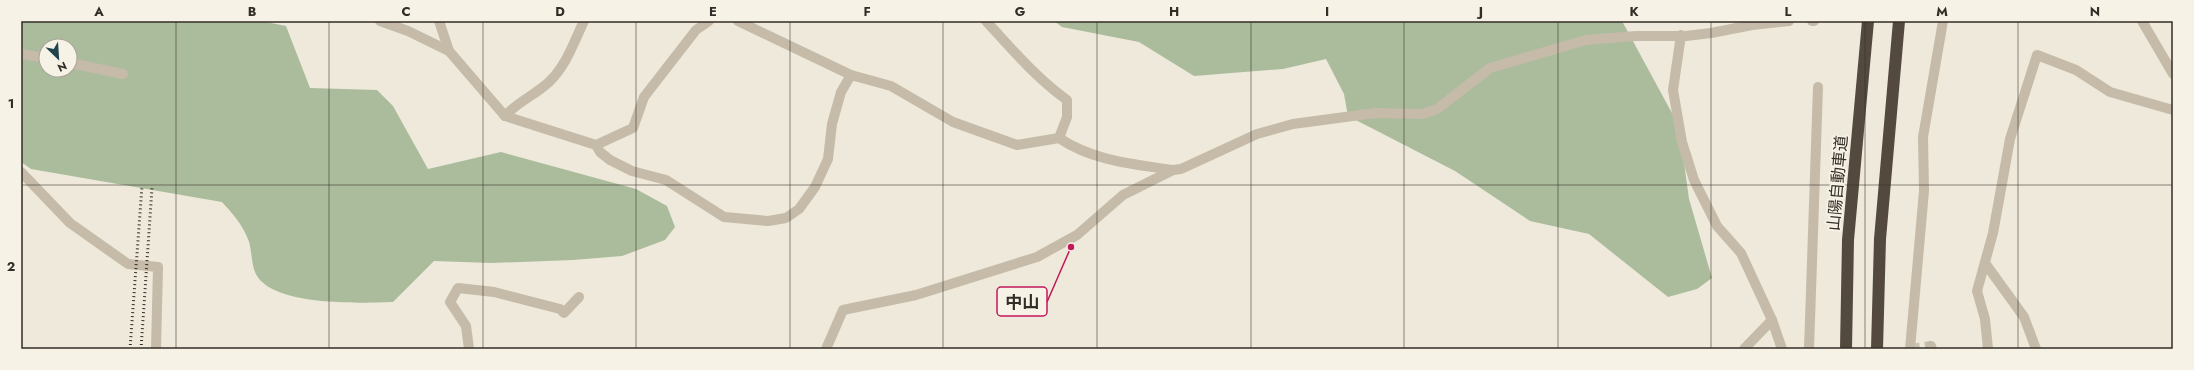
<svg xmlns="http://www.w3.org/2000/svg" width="2194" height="370" viewBox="0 0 2194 370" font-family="Jost,'Noto Sans JP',sans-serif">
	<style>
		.green { fill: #abbc9c; fill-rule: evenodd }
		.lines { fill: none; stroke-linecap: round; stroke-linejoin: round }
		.minor-tunnel { stroke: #c9c3b6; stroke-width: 10; stroke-dasharray: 10 5; stroke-linecap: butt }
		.minor { stroke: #c5bba8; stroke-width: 10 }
		.tertiary { stroke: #c5bba8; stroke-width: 10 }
		.motorway { stroke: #53493f; stroke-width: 12 }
		.rail { stroke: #332d27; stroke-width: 3; stroke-dasharray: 1 3; stroke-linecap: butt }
		.grid { fill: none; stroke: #332d27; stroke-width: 1; stroke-opacity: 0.55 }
		.labels { text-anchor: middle; stroke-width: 3.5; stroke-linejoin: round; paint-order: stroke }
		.street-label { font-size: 16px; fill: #332d27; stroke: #f7f2e6 }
		.leader { fill: none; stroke: #c2185b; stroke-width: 1.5 }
		.callout-dot { fill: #c2185b; stroke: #f7f2e6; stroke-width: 1.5 }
		.callout { fill: #f7f2e6; stroke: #c2185b; stroke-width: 1.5 }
		.callout-label { font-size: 17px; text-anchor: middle; font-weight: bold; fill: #332d27 }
		.neatline { fill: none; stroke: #332d27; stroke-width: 1.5 }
		.grid-label { font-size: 13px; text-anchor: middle; font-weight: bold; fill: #332d27 }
	</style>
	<rect width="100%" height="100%" fill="#eee9da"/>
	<!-- green -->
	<g class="green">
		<path d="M21,21H261L286,26L310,88L377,90L393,106L428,169L501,152L636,189L667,206L675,227L665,240L622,256L573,260L491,263L434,261L393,302C362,303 269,307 255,272C251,262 252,249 248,239C242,224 232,213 222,202L31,169L21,162ZM46,46H70V70H46Z"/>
		<polygon points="1054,21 1622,21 1679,126 1689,199 1712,278 1697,289 1668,297 1589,234 1530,221 1455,171 1348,116 1344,94 1326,59 1283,69 1194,76 1139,42 1062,27"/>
	</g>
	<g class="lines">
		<!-- minor-tunnel -->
		<polyline class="minor-tunnel" points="1910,349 1931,346"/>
		<!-- minor -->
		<g class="minor">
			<polyline points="380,21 408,31 449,51"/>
			<polyline points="439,21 449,51 505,116 596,145 633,128 644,97 696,30 709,21"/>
			<path d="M738,21L851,75L891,86L953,122L1017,145L1059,138C1093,161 1133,164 1173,170"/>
			<path d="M986,21C1012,49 1036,78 1067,100V117L1059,138"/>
			<polyline points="1812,21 1814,21"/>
			<polyline points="2142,21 2173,74"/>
			<polyline points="1681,35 1673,90 1682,142 1694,180 1717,226 1741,253 1772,320 1782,349"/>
			<polyline points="21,54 46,58"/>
			<polyline points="70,63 123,74"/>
			<path d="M505,116C517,102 535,95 549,82C566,66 574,42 584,21"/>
			<polyline points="596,145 600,152 610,160 632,171 666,180 724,217 768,221 786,218 799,209 815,187 828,159 832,124 841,92 851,75"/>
			<polyline points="21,172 70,223 128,264 158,267 156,349"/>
			<polyline points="1985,263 2024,317 2036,349"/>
			<polyline points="1931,346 1932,349"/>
			<polyline points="469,349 466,326 450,302 458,288 494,292 560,309 564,313 579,297"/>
			<polyline points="826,349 843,310 916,295 1037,257 1077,235 1123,195 1173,170 1181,169 1257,134 1293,124 1375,113 1423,114 1437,109 1490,68 1586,40 1636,36 1686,36 1711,33 1752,25 1789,21"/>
			<polyline points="1744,349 1772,320"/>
			<polyline points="1809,349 1818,87"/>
			<polyline points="1988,349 1985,319 1977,291 1993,233 2010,139 2037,55 2076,70 2110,92 2173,110"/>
		</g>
		<!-- tertiary -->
		<polyline class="tertiary" points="1910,349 1924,191 1923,137 1943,21"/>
		<!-- motorway -->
		<g class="motorway">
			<polyline points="1846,349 1848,240 1868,21"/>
			<polyline points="1877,349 1880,239 1899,21"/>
		</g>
		<!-- rail -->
		<g class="rail">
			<polyline points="130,349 142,186"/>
			<polyline points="141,349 152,188"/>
		</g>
	</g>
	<!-- grid -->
	<path class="grid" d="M176,21V349M329,21V349M483,21V349M636,21V349M790,21V349M943,21V349M1097,21V349M1251,21V349M1404,21V349M1558,21V349M1711,21V349M1865,21V349M2018,21V349M21,185H2173"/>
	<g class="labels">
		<!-- street labels -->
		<g class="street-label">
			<text transform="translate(1837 183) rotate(-85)" y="6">山陽自動車道</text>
		</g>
	</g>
	<!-- callouts -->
	<path class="leader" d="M1071 247L1047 302"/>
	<circle class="callout-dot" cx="1071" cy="247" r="4"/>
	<rect class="callout" x="997" y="287" width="50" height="29" rx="4"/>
	<g class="callout-label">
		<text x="1022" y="308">中山</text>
	</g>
	<!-- border -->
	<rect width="2194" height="370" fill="none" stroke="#f7f2e6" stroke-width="44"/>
	<!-- north arrow -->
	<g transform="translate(58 58) rotate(155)"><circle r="19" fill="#f7f2e6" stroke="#a9a39a"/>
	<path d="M0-3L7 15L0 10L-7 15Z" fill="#21444f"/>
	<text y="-6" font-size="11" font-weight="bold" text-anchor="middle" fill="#332d27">N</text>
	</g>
	<rect x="22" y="22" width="2150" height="326" class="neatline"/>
	<g class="grid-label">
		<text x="99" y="16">A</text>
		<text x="252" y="16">B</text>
		<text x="406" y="16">C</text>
		<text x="560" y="16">D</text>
		<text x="713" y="16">E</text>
		<text x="867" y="16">F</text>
		<text x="1020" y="16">G</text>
		<text x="1174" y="16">H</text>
		<text x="1327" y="16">I</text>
		<text x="1481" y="16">J</text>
		<text x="1634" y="16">K</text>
		<text x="1788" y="16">L</text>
		<text x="1942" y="16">M</text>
		<text x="2095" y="16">N</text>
		<text x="11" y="108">1</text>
		<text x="11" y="271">2</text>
	</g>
</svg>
